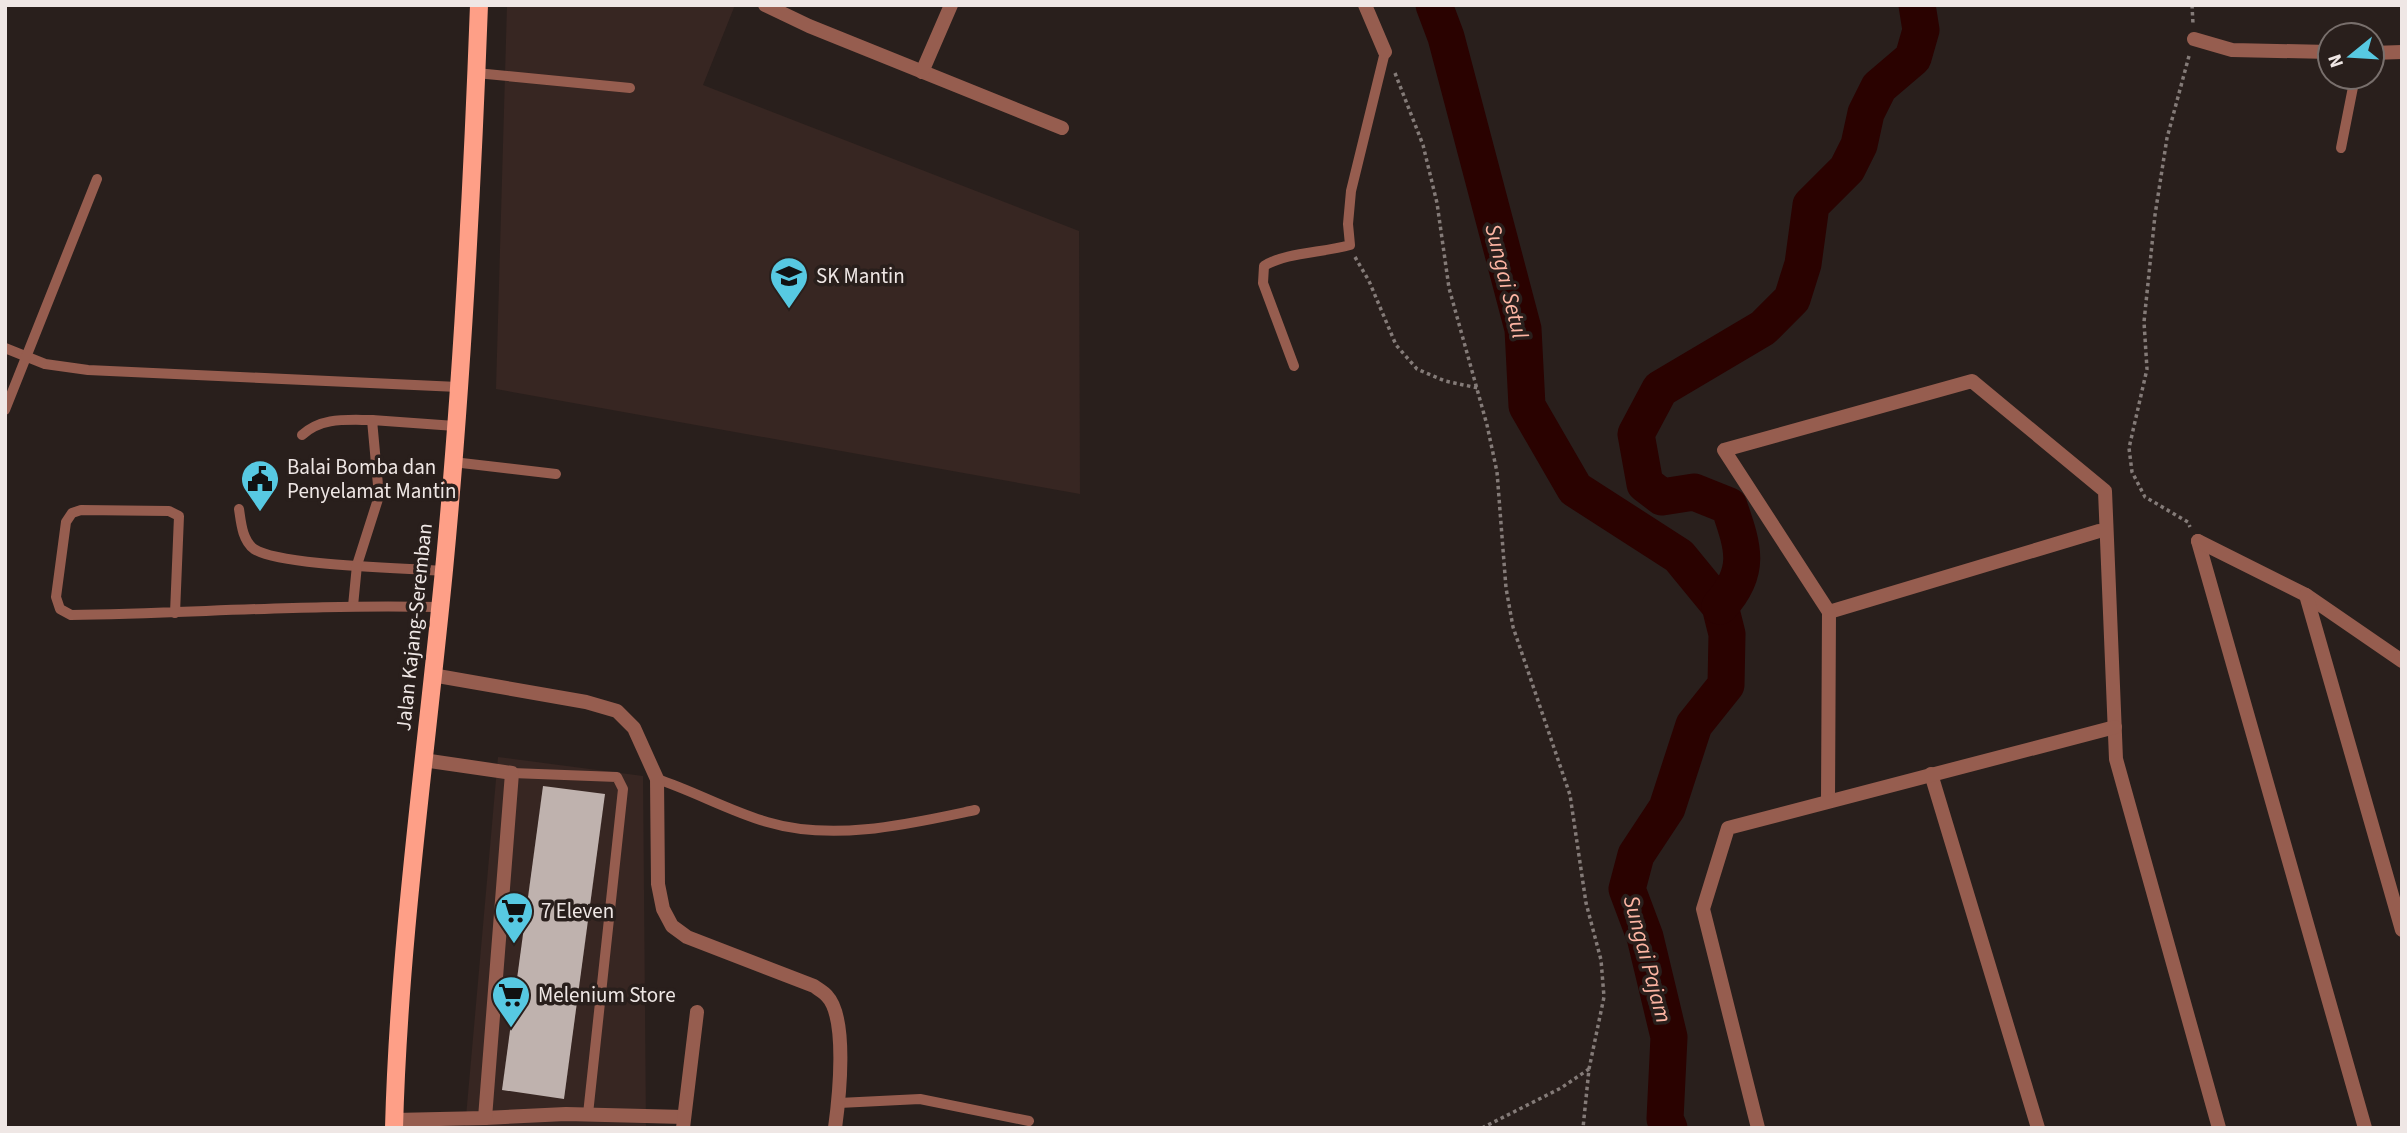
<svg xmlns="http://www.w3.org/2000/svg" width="2407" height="1133" viewBox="0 0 2407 1133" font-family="'Source Sans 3',sans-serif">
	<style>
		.built { fill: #372622 }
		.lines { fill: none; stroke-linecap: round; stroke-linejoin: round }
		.river { stroke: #2a0200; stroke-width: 37 }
		.building { fill: #bfb2ae }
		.path { stroke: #847b78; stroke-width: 3.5; stroke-dasharray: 3.5 3.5; stroke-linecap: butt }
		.lane { stroke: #965d4f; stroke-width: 10 }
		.street { stroke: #965d4f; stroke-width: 14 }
		.primary { stroke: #fe9f87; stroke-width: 18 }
		.labels { text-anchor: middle; stroke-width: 7; stroke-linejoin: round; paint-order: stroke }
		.poi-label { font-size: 21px; fill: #efe7e5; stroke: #291f1c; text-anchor: start }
		.street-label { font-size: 21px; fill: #efe7e5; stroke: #291f1c }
		.water-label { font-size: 23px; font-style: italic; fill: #fdb5a3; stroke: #291f1c }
	</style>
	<rect width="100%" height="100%" fill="#291f1c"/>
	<!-- built -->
	<g class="built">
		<polygon points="507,5 735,5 703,85 1079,231 1080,494 496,389"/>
		<polygon points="498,757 643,776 646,1127 465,1128"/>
	</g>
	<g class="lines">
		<!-- river -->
		<g class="river">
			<polyline points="1434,5 1446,37 1523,329 1527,406 1575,489 1679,556 1720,606 1727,634 1726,685 1694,725 1667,808 1636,855 1627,889 1645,937 1669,1037 1665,1119 1669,1128"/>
			<path d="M1720,606C1752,571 1743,547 1729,506L1694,492L1662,497L1645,484L1636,434L1660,389L1763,328L1792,299L1803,264L1811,205L1847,169L1859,145L1866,113L1879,87L1913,58L1921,30L1917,5"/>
		</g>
	</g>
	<!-- building -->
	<polygon class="building" points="543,786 605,794 564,1099 502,1090"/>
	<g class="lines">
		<!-- path -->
		<g class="path">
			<polyline points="2192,5 2193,24"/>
			<polyline points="2189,56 2167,138 2155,215 2144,322 2147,369 2129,448 2132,472 2145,497 2188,522 2190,527"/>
			<polyline points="1395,73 1423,145 1437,203 1449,288 1487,425 1497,472 1506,588 1513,627 1570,795 1586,903 1601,960 1604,997 1589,1069 1583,1128"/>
			<polyline points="1355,257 1369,281 1396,345 1417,369 1445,381 1478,388"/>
			<polyline points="1482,1128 1561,1088 1589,1069"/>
		</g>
		<!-- lane -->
		<g class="lane">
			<polyline points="476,73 630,88"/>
			<polyline points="2341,148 2355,77"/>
			<polyline points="5,348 45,364 88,370 458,387"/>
			<path d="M1294,366L1263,283L1264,266C1286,252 1322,253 1350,245L1348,224L1351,191L1385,52"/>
			<polyline points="5,410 97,179"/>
			<path d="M302,435C322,417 346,420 372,420"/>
			<polyline points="453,462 556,474"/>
			<path d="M239,509C241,522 242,540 254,549C279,566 407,568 444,571"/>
			<polyline points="353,606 357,565 379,496 372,420 455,426"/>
			<path d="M175,613L179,516L169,511L81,510L72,513L66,522L56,597L60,609L71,615C193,613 317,604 440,607"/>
			<polyline points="512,773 617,777 623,789 588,1114"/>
			<path d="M657,779C694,791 729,811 767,822C834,842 909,824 975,810"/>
			<polyline points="839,1103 920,1099 1029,1121"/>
		</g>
		<!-- street -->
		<g class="street">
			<polyline points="765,5 809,26 1062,128"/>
			<polyline points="1365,5 1385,52"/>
			<polyline points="2194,39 2232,50 2330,52"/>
			<polyline points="2372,53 2402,52"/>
			<polyline points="922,72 951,5"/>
			<polyline points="2198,541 2365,1128"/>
			<polyline points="2198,541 2306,595 2402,661"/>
			<polyline points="2306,595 2402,930"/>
			<polyline points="1829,612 2099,531"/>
			<path d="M432,675L586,702L617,711L634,728L657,779L658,884L663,909L672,926L687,937L814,986C818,989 824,992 827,996C848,1018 839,1099 835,1128"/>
			<polyline points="1931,774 2038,1128"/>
			<polyline points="1828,800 1829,612 1724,450 1972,381 2105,491 2116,759 2219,1128"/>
			<polyline points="485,1118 566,1114 684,1117"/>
			<polyline points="394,1120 485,1118 512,773 423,760"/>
			<polyline points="683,1128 697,1012"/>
			<polyline points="1758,1128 1703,909 1728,828 2115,727"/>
		</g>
		<!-- primary -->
		<path class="primary" d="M394,1128C399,941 426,755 444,570C462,382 472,194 479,5"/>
	</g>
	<!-- icons -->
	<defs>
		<symbol id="school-pin" viewBox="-11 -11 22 30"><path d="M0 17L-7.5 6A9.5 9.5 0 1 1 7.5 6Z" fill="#57c9e2" stroke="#291f1c"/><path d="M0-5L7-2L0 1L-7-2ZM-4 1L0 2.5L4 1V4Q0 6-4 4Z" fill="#111"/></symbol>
		<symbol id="civic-pin" viewBox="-11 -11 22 30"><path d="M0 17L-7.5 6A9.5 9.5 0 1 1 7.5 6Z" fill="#57c9e2" stroke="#291f1c"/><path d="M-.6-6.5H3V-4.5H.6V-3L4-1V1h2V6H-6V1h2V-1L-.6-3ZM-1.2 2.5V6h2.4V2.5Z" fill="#111"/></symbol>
		<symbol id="supermarket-pin" viewBox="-11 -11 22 30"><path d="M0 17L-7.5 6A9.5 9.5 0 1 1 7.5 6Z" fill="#57c9e2" stroke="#291f1c"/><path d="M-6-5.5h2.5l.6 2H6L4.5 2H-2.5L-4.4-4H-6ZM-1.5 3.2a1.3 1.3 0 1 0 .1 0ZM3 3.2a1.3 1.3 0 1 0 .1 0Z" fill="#111"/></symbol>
	</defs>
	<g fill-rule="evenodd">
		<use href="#school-pin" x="767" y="254" width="44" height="60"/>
		<use href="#civic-pin" x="238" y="457" width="44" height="60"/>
		<use href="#supermarket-pin" x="492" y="889" width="44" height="60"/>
		<use href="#supermarket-pin" x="489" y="973" width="44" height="60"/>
	</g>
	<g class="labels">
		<!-- poi labels -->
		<g class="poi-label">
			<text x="816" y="283">SK Mantin</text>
			<text x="287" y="474">Balai Bomba dan<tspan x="287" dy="24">Penyelamat Mantin</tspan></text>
			<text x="541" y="918">7 Eleven</text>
			<text x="538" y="1002">Melenium Store</text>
		</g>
		<!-- street labels -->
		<g class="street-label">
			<text transform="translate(414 627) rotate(-84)" y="7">Jalan Kajang-Seremban</text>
		</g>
		<!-- water labels -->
		<g class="water-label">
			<text transform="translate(1507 281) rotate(76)" y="8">Sungai Setul</text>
			<text transform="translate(1648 959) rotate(75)" y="8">Sungai Pajam</text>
		</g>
	</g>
	<!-- border -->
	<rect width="2407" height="1133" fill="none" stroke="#efe7e5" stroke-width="14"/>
	<!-- north arrow -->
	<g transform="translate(2351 56) rotate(252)"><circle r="33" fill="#291f1c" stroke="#786f6c" stroke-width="2"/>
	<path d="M0-5L12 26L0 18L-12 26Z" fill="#57c9e2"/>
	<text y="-10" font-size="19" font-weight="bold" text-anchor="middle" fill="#efe7e5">N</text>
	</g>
</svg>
